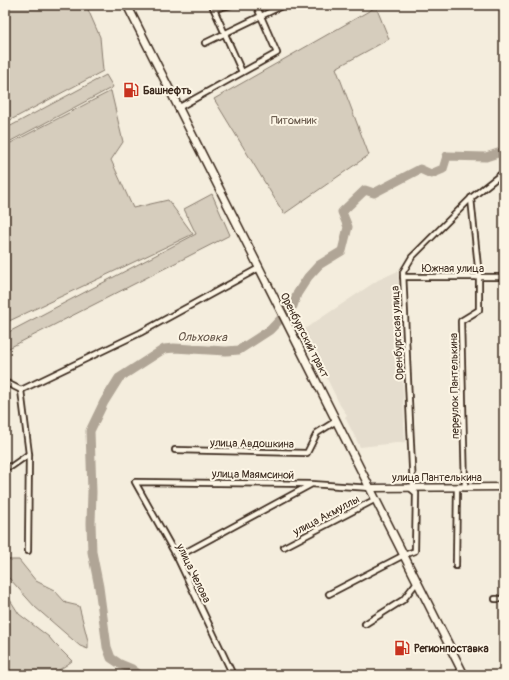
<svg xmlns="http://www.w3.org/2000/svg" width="509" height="680" viewBox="0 0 509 680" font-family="Pangolin,sans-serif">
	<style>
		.built { fill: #e5ddce }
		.green { fill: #d6cdbd; stroke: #887c6e }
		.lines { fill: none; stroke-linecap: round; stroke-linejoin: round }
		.river { stroke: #b0a596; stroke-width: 9 }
		.street-casing { stroke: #3b2a1e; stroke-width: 8 }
		.secondary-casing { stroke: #3b2a1e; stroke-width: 9 }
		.primary-casing { stroke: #3b2a1e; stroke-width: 10 }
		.street { stroke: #fcf5e5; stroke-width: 4.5 }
		.secondary { stroke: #fcf5e5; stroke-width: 6 }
		.primary { stroke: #fcf5e5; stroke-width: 7 }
		.labels { text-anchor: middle; stroke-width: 4; stroke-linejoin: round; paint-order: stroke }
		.poi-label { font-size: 11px; font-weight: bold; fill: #3b2a1e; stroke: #fcf5e5; text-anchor: start }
		.park-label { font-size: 11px; fill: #625346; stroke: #fcf5e5 }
		.street-label { font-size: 11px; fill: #3b2a1e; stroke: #fcf5e5 }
		.water-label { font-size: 12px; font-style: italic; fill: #645548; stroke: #fcf5e5 }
	</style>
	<rect width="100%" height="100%" fill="#f4eddd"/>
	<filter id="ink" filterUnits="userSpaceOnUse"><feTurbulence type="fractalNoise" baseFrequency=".025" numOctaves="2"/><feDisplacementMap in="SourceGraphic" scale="8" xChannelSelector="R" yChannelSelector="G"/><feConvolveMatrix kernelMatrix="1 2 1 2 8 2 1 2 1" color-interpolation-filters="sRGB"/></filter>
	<g filter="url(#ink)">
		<!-- built -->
		<polygon class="built" points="398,271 405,442 360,447 345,417 347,415 340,405 303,330 378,280"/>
		<!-- green -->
		<g class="green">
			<polygon points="5,5 86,5 100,37 103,71 5,123"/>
			<polygon points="376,7 389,39 336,68 369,155 284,214 214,99"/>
			<polygon points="106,75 113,87 5,144 5,129"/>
			<polygon points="111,91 123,142 111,160 133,208 168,200 193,234 5,323 5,146"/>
			<polygon points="212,194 230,235 5,350 5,334 196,234 184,209"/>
			<polygon points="5,558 11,560 19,560 36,581 54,590 66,603 79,606 88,641 88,649 80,646 35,607 10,579 5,577"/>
			<path d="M5,592L19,614L49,637L54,643L72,661C66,666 59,669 53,675H5Z"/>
		</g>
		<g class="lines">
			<!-- river -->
			<polyline class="river" points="140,675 132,669 120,664 111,658 107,647 99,587 92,552 91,523 92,492 90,431 104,402 119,378 164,349 174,348 226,351 239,350 270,330 293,306 297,294 308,277 319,265 342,251 348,227 342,212 365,190 374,193 420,169 431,174 443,169 447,156 486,157 504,151"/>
			<defs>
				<g id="street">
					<polyline points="212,5 242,72"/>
					<polyline points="214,9 230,5"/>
					<polyline points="205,43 284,5"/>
					<polyline points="178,108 277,53 256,5"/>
					<polyline points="403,277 504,277"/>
					<polyline points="5,382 21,390"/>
					<polyline points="21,390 140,333 259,268"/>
					<polyline points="21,390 29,454 28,551"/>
					<polyline points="175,450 307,453 317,433 336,421"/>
					<polyline points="5,467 12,466 29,454"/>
					<polyline points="413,488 403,272 412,257 471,198 504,172"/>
					<polyline points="465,488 461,321 479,310 479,277 471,198"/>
					<polyline points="284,547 376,499"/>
					<polyline points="177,557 310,485"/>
					<polyline points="456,566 457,487"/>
					<polyline points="329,594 404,555 415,551 416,493 409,487"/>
					<polyline points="495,599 504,599"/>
					<polyline points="365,624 403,600 417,582"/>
					<polyline points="233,675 177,557 135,482 311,484 371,488"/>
				</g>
				<polyline id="secondary" points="371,488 504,487"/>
				<polyline id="primary" points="127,5 464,675"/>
			</defs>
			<!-- street casing -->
			<use href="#street" class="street-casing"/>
			<!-- secondary casing -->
			<use href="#secondary" class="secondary-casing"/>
			<!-- primary casing -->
			<use href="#primary" class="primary-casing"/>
			<!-- street -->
			<use href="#street" class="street"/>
			<!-- secondary -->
			<use href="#secondary" class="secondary"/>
			<!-- primary -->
			<use href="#primary" class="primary"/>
		</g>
	</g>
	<!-- icons -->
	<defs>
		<symbol id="fuel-bare" viewBox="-9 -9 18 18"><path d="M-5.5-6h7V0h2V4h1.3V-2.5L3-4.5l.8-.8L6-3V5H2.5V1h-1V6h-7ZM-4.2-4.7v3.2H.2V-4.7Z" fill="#c8321e" stroke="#fcf5e5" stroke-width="2.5" paint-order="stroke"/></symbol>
	</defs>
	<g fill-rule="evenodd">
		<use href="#fuel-bare" x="120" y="79" width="22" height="22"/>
		<use href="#fuel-bare" x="391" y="637" width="22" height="22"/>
	</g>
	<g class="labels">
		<!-- poi labels -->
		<g class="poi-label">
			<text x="143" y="94">Башнефть</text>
			<text x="414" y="652">Регионпоставка</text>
		</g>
		<!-- park labels -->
		<g class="park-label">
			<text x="294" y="124">Питомник</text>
		</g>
		<!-- street labels -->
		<g class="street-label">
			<text x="453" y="272">Южная улица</text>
			<text transform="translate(397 333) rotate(-93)" y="4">Оренбургская улица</text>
			<text transform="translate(305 335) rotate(63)" y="4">Оренбургский тракт</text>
			<text transform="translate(454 386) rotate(-91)" y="4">переулок Пантелькина</text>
			<text transform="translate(252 443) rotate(1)" y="4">улица Авдошкина</text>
			<text transform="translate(253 474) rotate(1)" y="4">улица Маямсиной</text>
			<text x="437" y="481">улица Пантелькина</text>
			<text transform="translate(326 515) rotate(-28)" y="4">улица Акмуллы</text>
			<text transform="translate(194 573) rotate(64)" y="4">улица Челова</text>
		</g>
		<!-- water labels -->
		<g class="water-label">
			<text transform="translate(202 337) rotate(1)" y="4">Ольховка</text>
		</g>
	</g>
	<!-- margin -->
	<rect width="509" height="680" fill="none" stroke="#fcf5e5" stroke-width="20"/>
	<rect x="10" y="10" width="489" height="660" fill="none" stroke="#3b2a1e" stroke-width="1.5" filter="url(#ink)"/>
</svg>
